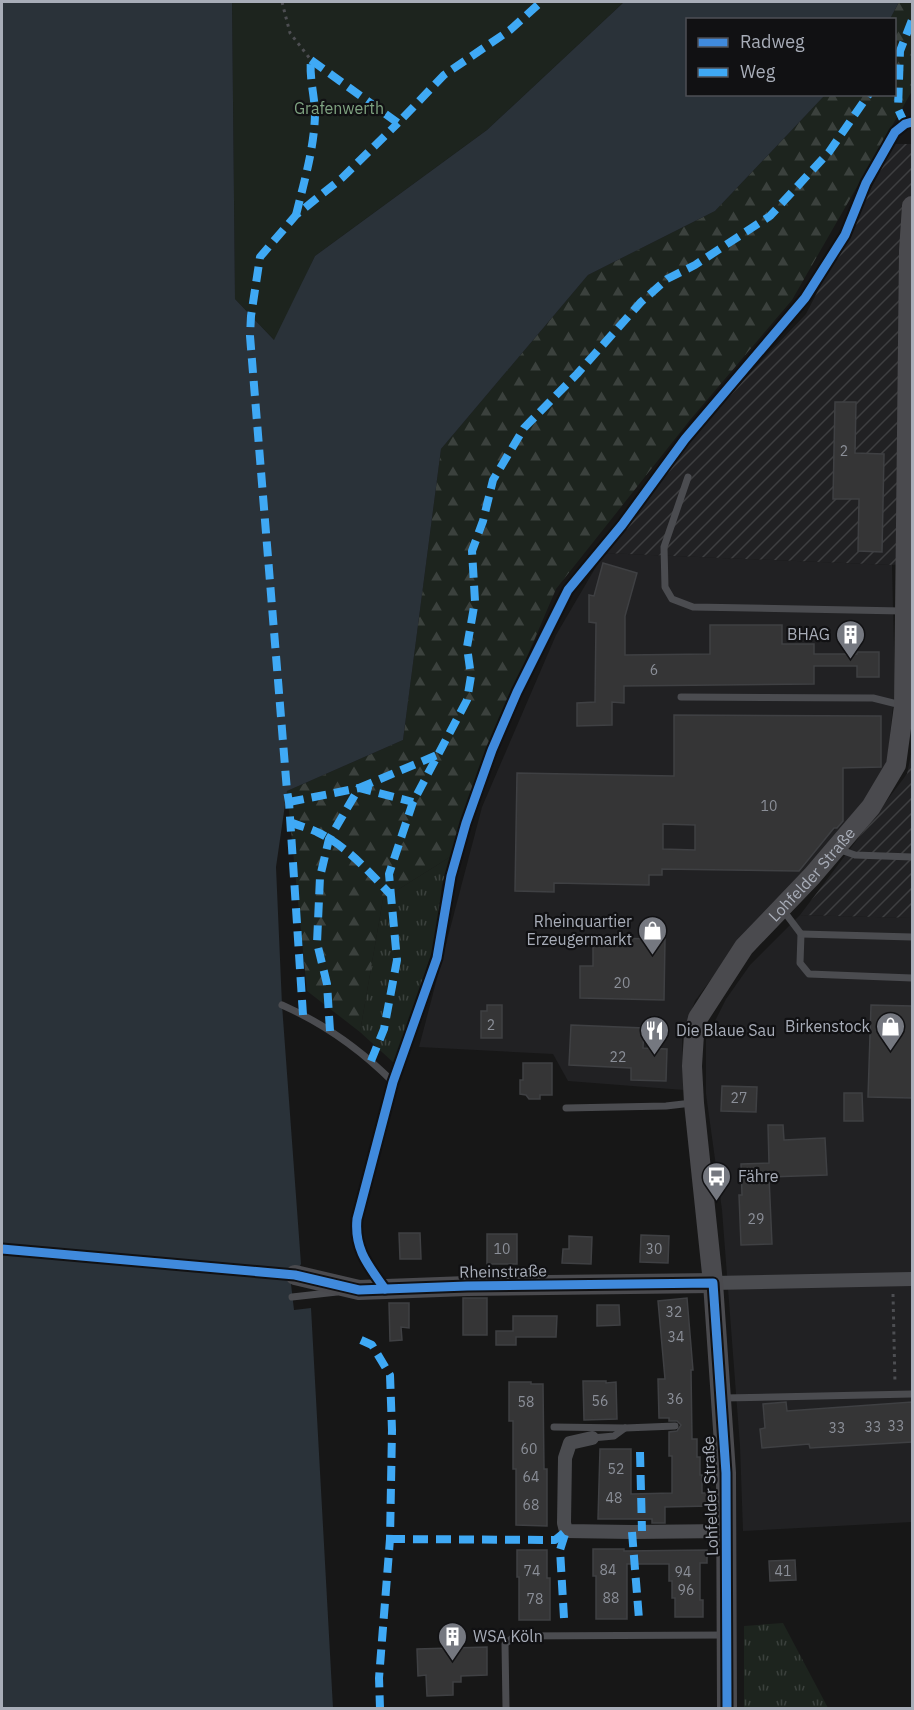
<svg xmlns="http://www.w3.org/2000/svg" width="914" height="1710" viewBox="0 0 914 1710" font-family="'IBM Plex Sans',sans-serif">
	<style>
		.built { fill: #212123 }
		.industrial { fill: url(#industrial-furrows) }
		.grass { fill: url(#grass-tufts) }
		.forest { fill: url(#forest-firs) }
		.green { fill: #1d241e }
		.water { fill: #2a3239 }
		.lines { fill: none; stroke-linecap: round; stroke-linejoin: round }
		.ferry { stroke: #7f9bb3; stroke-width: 1.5; stroke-dasharray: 8 6; stroke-linecap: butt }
		.building { fill: #353536; stroke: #3f4043; stroke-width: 1.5; fill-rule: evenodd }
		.path { stroke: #4d4e52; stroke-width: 3; stroke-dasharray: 3 4.5; stroke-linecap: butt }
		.lane { stroke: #4b4c50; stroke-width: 7 }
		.street { stroke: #4b4c50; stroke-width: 14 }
		.secondary { stroke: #4a4a4e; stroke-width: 20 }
		.quiet { stroke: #3fa9f5; stroke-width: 8; stroke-dasharray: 15 8; stroke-linecap: butt }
		.cycleway-casing { stroke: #111113; stroke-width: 13 }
		.cycleway { stroke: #408adc; stroke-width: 9 }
		.labels { text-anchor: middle; stroke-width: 4.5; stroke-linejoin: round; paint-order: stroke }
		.number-label { font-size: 14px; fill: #8b8f98 }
		.park-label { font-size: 16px; fill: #7fa381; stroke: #111113 }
		.poi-label { font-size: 16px; fill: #a8adb8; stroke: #111113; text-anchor: end }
		.street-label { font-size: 16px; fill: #a8adb8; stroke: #111113 }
	</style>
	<defs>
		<pattern id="industrial-furrows" width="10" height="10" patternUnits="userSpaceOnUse" patternTransform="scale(1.5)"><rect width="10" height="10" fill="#212123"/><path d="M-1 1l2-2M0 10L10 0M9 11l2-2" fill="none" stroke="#3e3f41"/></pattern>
		<pattern id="grass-tufts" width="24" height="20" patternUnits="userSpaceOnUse" patternTransform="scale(1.5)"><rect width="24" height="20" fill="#1d241e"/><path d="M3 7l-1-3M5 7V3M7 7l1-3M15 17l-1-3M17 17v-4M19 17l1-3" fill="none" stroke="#3b413d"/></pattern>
		<pattern id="forest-firs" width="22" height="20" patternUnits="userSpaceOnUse" patternTransform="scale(1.5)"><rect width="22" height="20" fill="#1d241e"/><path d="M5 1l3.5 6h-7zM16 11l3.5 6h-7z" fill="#3b413d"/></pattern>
	</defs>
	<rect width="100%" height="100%" fill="#171717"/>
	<!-- built -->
	<g class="built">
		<polygon points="604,553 892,565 895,688 887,763 860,807 777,905 733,950 695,1001 682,1037 684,1090 568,1081 553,1054 419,1047 482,807 556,635"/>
		<polygon points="800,915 912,918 912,1522 743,1531 740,1446 722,1210 706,1094 706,1039 726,999 750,965"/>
	</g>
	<!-- industrial -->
	<g class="industrial">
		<polygon points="894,144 912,144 912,562 892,565 604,553 711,414 806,314"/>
		<polygon points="912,750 912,918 800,915 907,774"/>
	</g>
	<!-- grass -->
	<g class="grass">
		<polygon points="450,857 442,885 435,943 394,1063 360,1032 383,899"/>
		<polygon points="783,1623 828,1708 744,1708 744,1626"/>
	</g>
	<!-- forest -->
	<polygon class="forest" points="899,2 912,2 912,91 792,300 690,420 556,589 509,699 450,857 383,899 360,1032 307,991 287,791 403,740 441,449 588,275 715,211 825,95 894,94 894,20 890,19"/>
	<!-- green -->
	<polygon class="green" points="232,2 624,2 487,130 315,256 275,341 235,299"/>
	<!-- water -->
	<polygon class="water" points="2,2 232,2 235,299 274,340 315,256 487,130 624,2 899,2 890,19 688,20 688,94 825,95 715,211 588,275 441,449 403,740 287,791 276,867 282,1005 301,1264 291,1284 294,1310 311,1308 333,1708 2,1708"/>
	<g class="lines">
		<!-- ferry -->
		<polyline class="ferry" points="2,1249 287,1274"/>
	</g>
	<!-- building -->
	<g class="building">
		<polygon points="835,402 856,402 855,453 884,454 882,552 858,551 859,499 833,499"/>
		<polygon points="603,563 637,573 625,616 625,655 710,654 710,625 782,625 782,644 814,644 814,654 857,654 857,652 879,652 879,677 857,677 857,666 814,666 814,684 624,686 624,703 612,702 612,725 577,726 577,703 595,702 596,623 589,622 589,595 594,596"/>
		<path d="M674,715L881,716V767L843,768V821L837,828H834L799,871L662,869V875H649V885L554,883V892L515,891L517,773L674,776ZM663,824L695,825V850L663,849Z"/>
		<polygon points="593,938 665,939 664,1000 580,998 580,966 593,966"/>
		<polygon points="487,1005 502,1005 502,1038 481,1038 481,1011 487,1011"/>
		<polygon points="871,1005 912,1006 912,1098 868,1097"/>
		<polygon points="571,1025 644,1028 643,1048 667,1049 666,1081 631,1080 631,1068 569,1065"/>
		<polygon points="523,1063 552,1063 552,1095 540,1095 540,1099 529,1099 526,1095 520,1094 520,1080 523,1080"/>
		<polygon points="722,1086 757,1087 756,1112 721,1111"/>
		<polygon points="844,1093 862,1093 863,1121 844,1121"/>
		<polygon points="768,1125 783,1125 784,1140 825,1138 827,1175 769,1177 772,1244 741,1245 739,1195 742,1195 741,1164 769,1163"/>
		<polygon points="399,1233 420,1233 421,1259 400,1259"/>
		<rect x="487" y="1234" width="30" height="30"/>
		<polygon points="641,1235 669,1236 668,1263 640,1262"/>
		<polygon points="569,1236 592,1237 591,1264 562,1263 563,1249 569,1249"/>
		<rect x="463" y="1298" width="24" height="37"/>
		<polygon points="687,1298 693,1370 691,1370 692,1439 697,1439 697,1457 700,1457 700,1475 702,1475 702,1493 710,1493 710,1506 665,1507 665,1523 652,1523 652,1519 598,1519 600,1449 631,1449 631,1494 672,1493 672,1456 669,1456 669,1432 677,1431 681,1425 677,1421 669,1421 669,1418 659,1418 658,1379 665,1379 658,1301"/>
		<polygon points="389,1303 409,1303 409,1328 401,1327 402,1340 390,1341"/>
		<polygon points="597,1305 619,1305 620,1325 597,1326"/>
		<polygon points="513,1316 557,1316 556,1337 516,1337 516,1345 496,1345 496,1331 513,1331"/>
		<polygon points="583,1381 606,1381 606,1383 616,1382 617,1419 584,1420"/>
		<polygon points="509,1382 531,1382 531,1384 543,1384 544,1469 547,1469 547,1526 516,1525 516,1469 513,1469 513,1421 509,1421"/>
		<polygon points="786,1402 787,1411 912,1402 912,1442 810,1448 809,1444 762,1448 760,1429 765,1428 763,1404"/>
		<polygon points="593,1549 624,1549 624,1551 707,1550 707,1563 700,1563 700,1600 703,1600 703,1617 675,1617 675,1598 672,1598 672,1581 669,1581 669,1564 627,1564 627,1619 596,1619 596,1576 593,1576"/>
		<polygon points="517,1550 547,1550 547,1578 550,1578 550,1620 519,1620 519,1577 517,1577"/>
		<polygon points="795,1560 796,1580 770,1581 769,1561"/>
		<polygon points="487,1647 487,1675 461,1676 461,1682 453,1682 453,1695 427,1696 426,1675 418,1676 417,1649"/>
	</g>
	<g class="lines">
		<!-- path -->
		<g class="path">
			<polyline points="282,2 290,33 311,60"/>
			<polyline points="893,1294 895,1384"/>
		</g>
		<!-- lane -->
		<g class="lane">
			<polyline points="688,477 664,547 665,587 672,599 693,607 902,611"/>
			<polyline points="681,697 873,698 901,705"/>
			<polyline points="838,849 855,855 912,857"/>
			<polyline points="783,910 801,934 800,963 809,974 912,978"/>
			<polyline points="801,934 912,937"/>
			<path d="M282,1005C325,1024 360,1049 393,1082"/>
			<polyline points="566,1108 666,1106 692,1103"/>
			<path d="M383,1287C367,1264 354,1249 357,1219L393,1082L401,1062"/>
			<polyline points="292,1297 337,1292"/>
			<polyline points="723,1398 912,1394"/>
			<polyline points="554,1427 625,1428 675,1426"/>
			<polyline points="592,1438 614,1436 625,1428"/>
			<polyline points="506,1708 505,1644 515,1636 726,1635"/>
		</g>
		<!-- street -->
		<g class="street">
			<polyline points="713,1283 912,1279"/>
			<polyline points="592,1438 570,1443 565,1458 564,1523 566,1531 632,1532 727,1531"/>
		</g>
		<!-- secondary -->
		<g class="secondary">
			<polyline points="295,1275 359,1290 467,1286 713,1283"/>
			<path id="s1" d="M727,1708L726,1473L713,1283L694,1103L692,1066L694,1034L698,1018L744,947L812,876L871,807L896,765L904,706L909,251L912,206"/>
		</g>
		<!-- quiet -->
		<g class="quiet">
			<polyline points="311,60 398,123 444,75 510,30 541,2"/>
			<polyline points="905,124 898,109 900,51 912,20"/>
			<path d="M296,215C304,182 314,149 315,115C315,97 309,78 311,60"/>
			<polyline points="289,802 359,788 413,802"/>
			<path d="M290,822C299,826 309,828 317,832C346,845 369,872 390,894"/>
			<polyline points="303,1015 289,802 287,791 250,336 251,316 260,257 296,215 342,178 398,123"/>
			<polyline points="330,1031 327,984 317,943 320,877 329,839 359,788 437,755"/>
			<polyline points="371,1061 384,1029 397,960 389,874 413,802 467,700 471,676 467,647 475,601 472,551 483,521 493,480 524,428 577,374 641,302 667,279 695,265 770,216 829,152 869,94"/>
			<polyline points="361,1340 372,1345 390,1375 392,1430 390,1539 379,1678 380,1708"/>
			<polyline points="640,1452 642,1531"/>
			<polyline points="632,1532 639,1619"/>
			<polyline points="390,1539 555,1540 566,1531"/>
			<polyline points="564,1618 560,1550 566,1531"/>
		</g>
		<defs>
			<g id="cycleway">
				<polyline points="2,1249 295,1275 359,1290 467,1286 713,1283 726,1473 727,1708"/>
				<path d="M385,1289C368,1265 354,1249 357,1219L393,1082L437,958L451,876L466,823L492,750L517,692L568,590L622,525L685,439L805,298L845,235L866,183L895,132L905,124L912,122"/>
			</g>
		</defs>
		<!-- cycleway casing -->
		<use href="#cycleway" class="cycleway-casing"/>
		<!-- cycleway -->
		<use href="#cycleway" class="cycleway"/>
	</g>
	<!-- icons -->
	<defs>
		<symbol id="building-pin" viewBox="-11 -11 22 30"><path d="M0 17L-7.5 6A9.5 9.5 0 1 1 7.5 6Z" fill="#757880" stroke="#111113"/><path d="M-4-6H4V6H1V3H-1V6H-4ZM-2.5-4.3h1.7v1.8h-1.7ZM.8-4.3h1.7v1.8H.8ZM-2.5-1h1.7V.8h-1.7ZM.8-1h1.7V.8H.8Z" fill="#fff"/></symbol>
		<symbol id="shop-pin" viewBox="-11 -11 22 30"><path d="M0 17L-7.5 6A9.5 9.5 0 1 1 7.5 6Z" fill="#757880" stroke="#111113"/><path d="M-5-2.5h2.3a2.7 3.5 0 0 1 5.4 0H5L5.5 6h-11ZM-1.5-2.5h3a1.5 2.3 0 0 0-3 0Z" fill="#fff"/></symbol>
		<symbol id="restaurant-pin" viewBox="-11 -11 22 30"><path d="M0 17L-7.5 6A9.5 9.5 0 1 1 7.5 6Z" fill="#757880" stroke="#111113"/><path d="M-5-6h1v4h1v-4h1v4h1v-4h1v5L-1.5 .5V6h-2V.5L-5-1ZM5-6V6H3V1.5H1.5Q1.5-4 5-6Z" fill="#fff"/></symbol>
		<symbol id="bus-pin" viewBox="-11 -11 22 30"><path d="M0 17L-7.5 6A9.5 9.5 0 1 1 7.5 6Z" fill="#757880" stroke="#111113"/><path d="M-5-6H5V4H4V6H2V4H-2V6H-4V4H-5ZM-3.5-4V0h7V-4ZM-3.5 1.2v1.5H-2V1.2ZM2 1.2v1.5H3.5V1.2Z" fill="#fff"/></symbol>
	</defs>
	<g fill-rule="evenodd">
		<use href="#building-pin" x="834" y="618" width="33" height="45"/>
		<use href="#shop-pin" x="636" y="914" width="33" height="45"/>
		<use href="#shop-pin" x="874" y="1010" width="33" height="45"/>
		<use href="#restaurant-pin" x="638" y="1014" width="33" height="45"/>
		<use href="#bus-pin" x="700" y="1160" width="33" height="45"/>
		<use href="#building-pin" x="436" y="1620" width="33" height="45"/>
	</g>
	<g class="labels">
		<!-- number labels -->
		<g class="number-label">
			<text x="844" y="456">2</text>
			<text x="654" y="675">6</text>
			<text x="769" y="811">10</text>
			<text x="622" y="988">20</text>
			<text x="491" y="1030">2</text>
			<text x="618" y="1062">22</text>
			<text x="739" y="1103">27</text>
			<text x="756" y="1224">29</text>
			<text x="502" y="1254">10</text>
			<text x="654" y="1254">30</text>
			<text x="674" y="1317">32</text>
			<text x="676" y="1342">34</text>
			<text x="675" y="1404">36</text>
			<text x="600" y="1406">56</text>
			<text x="526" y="1407">58</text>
			<text x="896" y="1431">33</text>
			<text x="873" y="1432">33</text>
			<text x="837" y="1433">33</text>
			<text x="529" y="1454">60</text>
			<text x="616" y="1474">52</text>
			<text x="531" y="1482">64</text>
			<text x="614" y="1503">48</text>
			<text x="531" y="1510">68</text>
			<text x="608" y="1575">84</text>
			<text x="532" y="1576">74</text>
			<text x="783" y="1576">41</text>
			<text x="683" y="1577">94</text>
			<text x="686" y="1595">96</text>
			<text x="611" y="1603">88</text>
			<text x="535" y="1604">78</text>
		</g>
		<!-- park labels -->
		<g class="park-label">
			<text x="339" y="114">Grafenwerth</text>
		</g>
		<!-- poi labels -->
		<g class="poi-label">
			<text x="830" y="640">BHAG</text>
			<text x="632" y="927">Rheinquartier<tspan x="632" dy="18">Erzeugermarkt</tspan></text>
			<text x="870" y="1032">Birkenstock</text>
			<text x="676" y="1036" text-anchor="start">Die Blaue Sau</text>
			<text x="738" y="1182" text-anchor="start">Fähre</text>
			<text x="473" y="1642" text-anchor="start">WSA Köln</text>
		</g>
		<!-- street labels -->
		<g class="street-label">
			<text dy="6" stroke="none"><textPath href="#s1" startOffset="876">Lohfelder Straße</textPath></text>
			<text transform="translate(503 1271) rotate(-1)" y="6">Rheinstraße</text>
			<text transform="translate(710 1496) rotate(-92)" y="6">Lohfelder Straße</text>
		</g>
	</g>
	<!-- border -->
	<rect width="914" height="1710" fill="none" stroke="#a8adb8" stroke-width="6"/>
	<!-- legend -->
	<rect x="686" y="18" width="210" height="78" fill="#111113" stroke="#4d4f55" stroke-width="1.5"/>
	<rect x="698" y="38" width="30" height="9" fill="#408adc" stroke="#4d4f55" stroke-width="1.5"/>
	<text x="740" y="48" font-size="18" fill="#a8adb8">Radweg</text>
	<rect x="698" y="68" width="30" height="9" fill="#3fa9f5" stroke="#4d4f55" stroke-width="1.5"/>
	<text x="740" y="78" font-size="18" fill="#a8adb8">Weg</text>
</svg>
